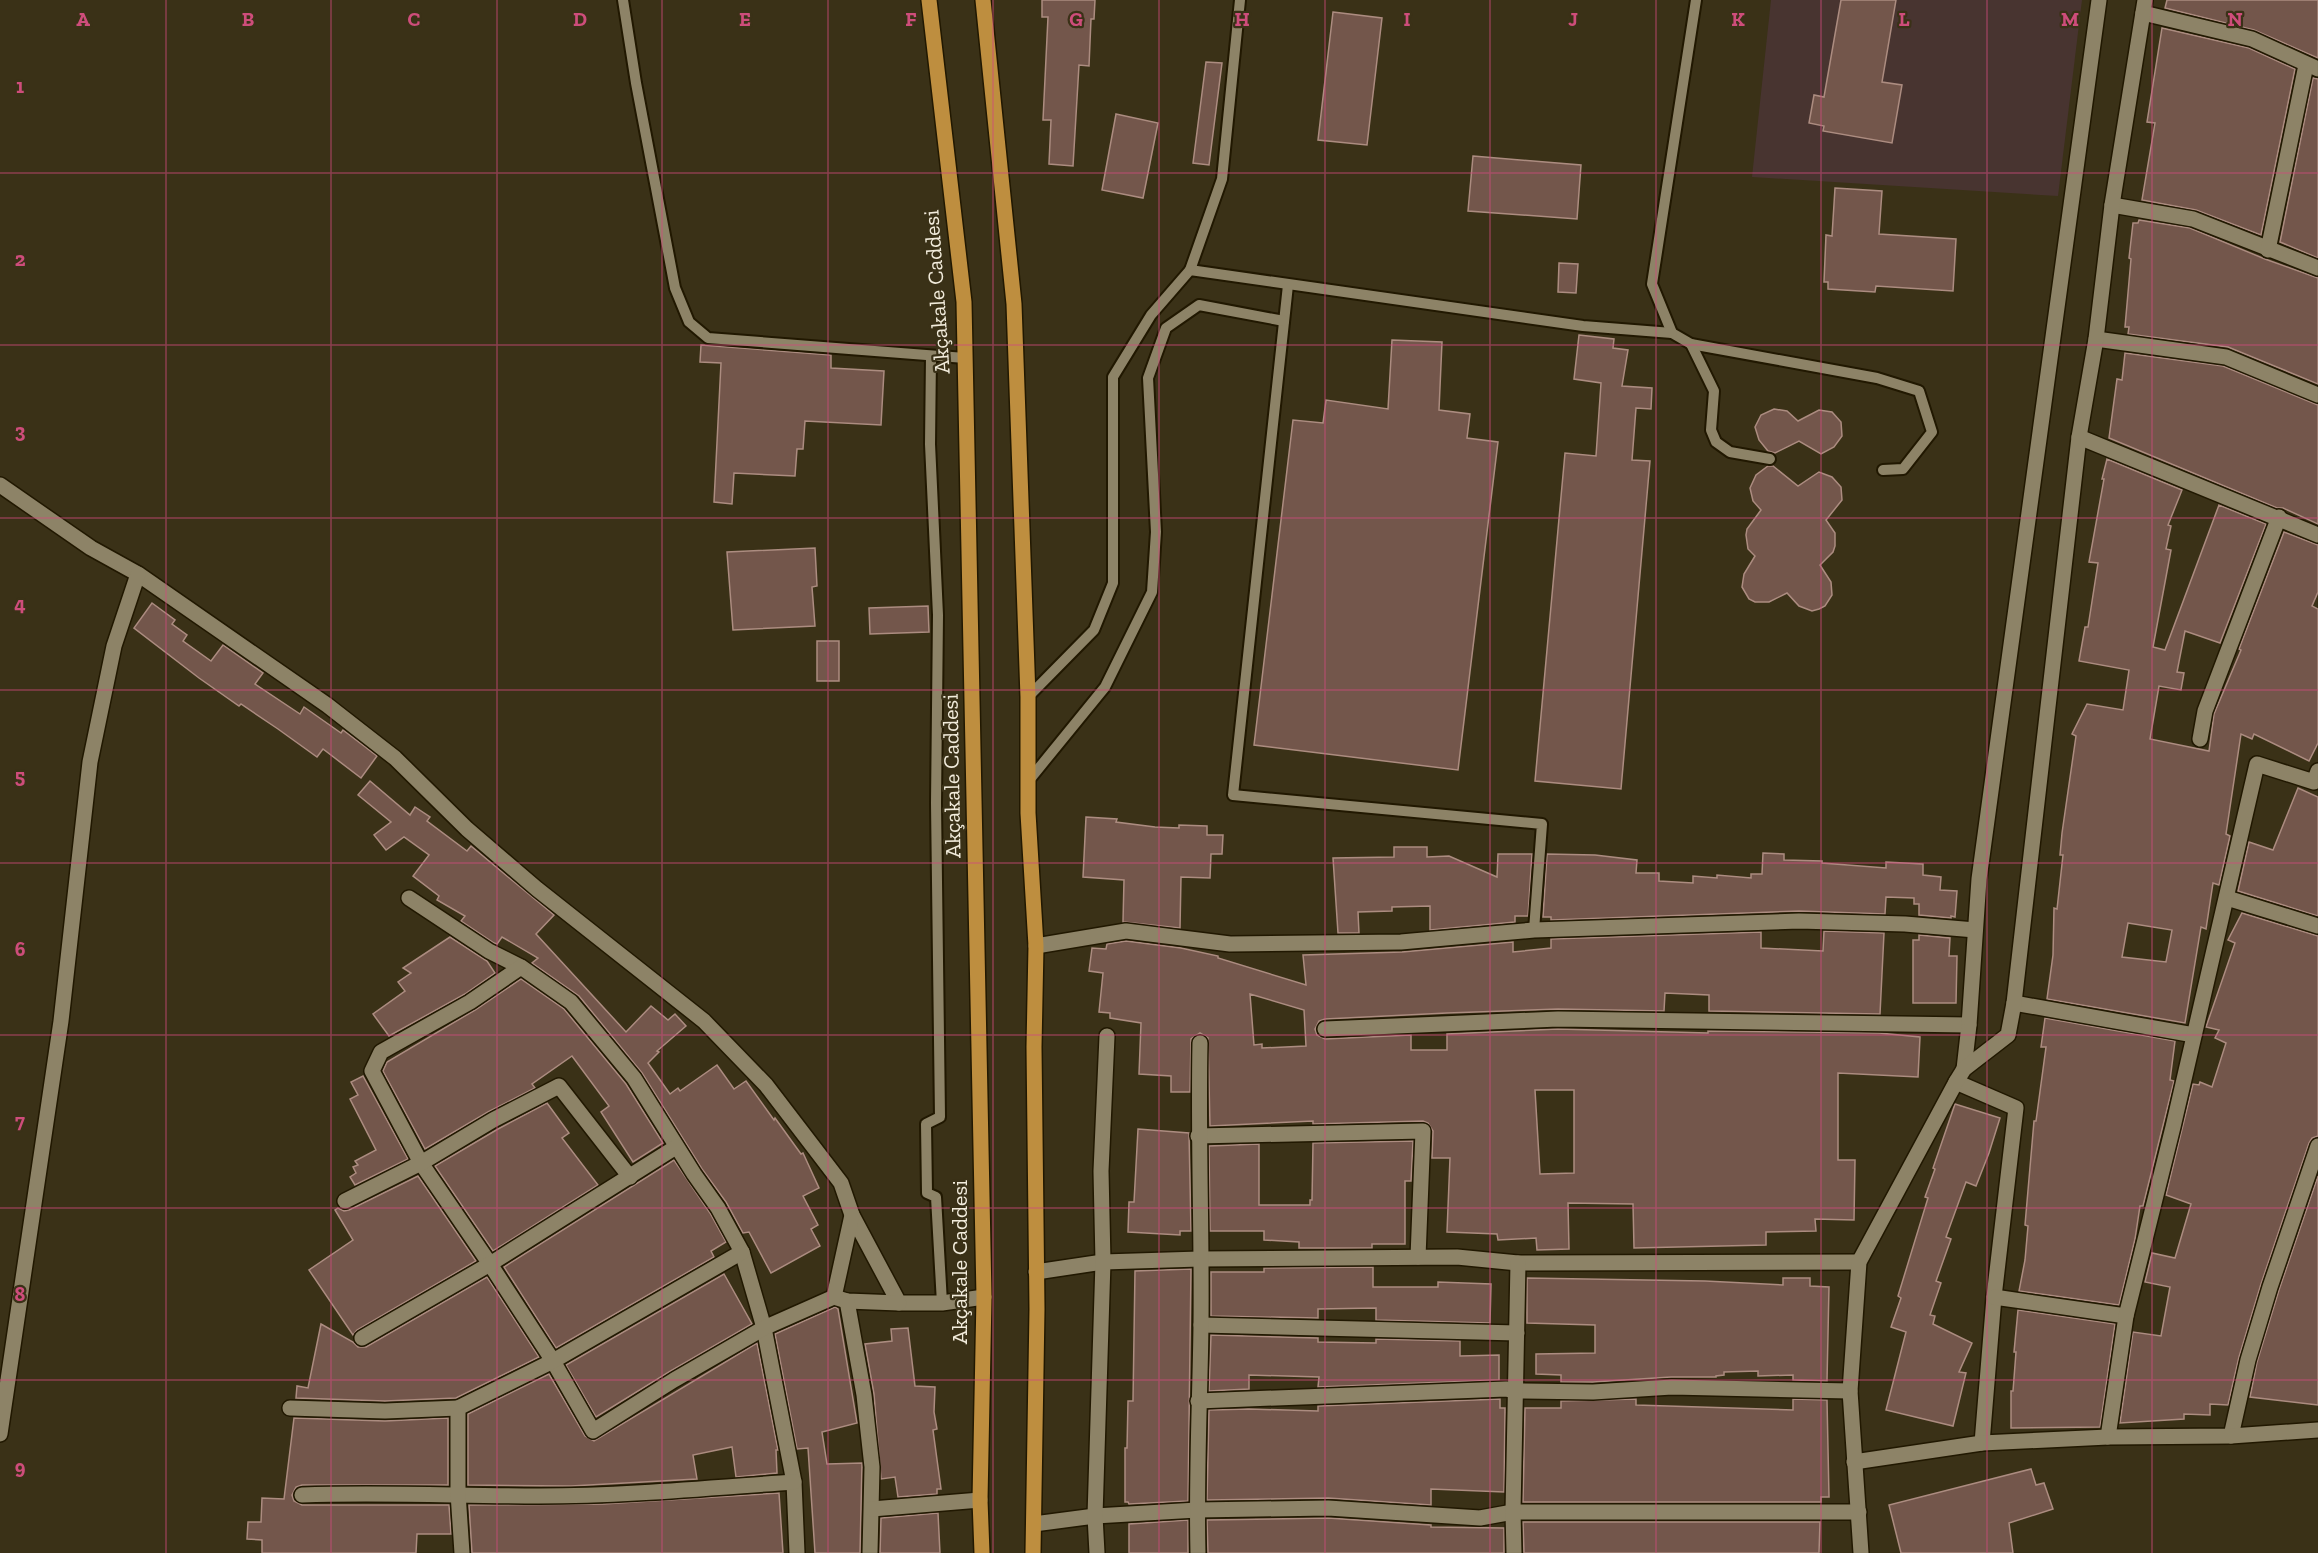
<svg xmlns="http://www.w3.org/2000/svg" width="2318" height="1553" viewBox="0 0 2318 1553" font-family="'Zilla Slab',serif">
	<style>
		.education { fill: #483430 }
		.building { fill: #73564b; stroke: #ac8c80; stroke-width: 1.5; fill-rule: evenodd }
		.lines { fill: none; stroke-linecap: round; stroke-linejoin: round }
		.lane-casing { stroke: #211801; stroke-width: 14 }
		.street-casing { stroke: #211801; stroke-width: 18 }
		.secondary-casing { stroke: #211801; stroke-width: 18 }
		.primary-casing { stroke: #211801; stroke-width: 18 }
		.lane { stroke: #8d8367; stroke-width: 10 }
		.street { stroke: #8d8367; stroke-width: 15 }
		.secondary { stroke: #8d8367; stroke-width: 15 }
		.primary { stroke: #be8e3f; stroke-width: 15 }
		.grid { fill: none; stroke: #ce4d7b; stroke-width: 1.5; stroke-opacity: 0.55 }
		.labels { text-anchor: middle; stroke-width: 4.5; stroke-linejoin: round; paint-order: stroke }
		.street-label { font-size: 22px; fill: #f2ecdc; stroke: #3a3117 }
		.grid-label { font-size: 20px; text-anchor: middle; font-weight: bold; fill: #ce4d7b; stroke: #3a3117; stroke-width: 4.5; stroke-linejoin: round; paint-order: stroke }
	</style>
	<rect width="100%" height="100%" fill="#3a3117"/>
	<!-- education -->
	<polygon class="education" points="1771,0 2082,0 2058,196 1752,177"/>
	<!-- building -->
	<g class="building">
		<polygon points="1042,0 1095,0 1094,19 1091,19 1089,66 1079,65 1073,166 1049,164 1051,120 1043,120 1048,17 1042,17"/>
		<polygon points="1841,0 1896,0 1882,82 1902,85 1892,143 1823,131 1824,126 1809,123 1814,95 1824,97"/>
		<polygon points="2167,0 2318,0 2318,58 2254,30 2165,8"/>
		<polygon points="1333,12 1382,18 1367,145 1318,140"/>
		<polygon points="2162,28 2249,48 2295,69 2261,235 2196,210 2142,200 2155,123 2147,122"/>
		<polygon points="1206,62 1222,63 1209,165 1193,163"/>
		<polygon points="2313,78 2318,79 2318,258 2280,242"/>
		<polygon points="1116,114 1158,123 1143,198 1102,190"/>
		<polygon points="1473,156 1581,165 1577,219 1468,211"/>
		<polygon points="1835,188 1882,191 1879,234 1956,239 1953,291 1876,286 1875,292 1828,289 1828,282 1824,282 1826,235 1832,236"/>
		<polygon points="2139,220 2190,228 2265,259 2318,278 2318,384 2228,347 2128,334 2129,327 2125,327 2131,259 2129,258 2133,223 2138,223"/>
		<polygon points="1559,263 1578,264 1576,293 1558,292"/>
		<polygon points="1579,335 1614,339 1613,348 1628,350 1622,386 1652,388 1651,409 1636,408 1632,460 1650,461 1621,789 1535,781 1565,453 1596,456 1601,383 1574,379"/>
		<polygon points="1392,340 1442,342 1439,410 1470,414 1467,438 1498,442 1458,770 1254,745 1293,420 1323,423 1326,400 1388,409"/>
		<polygon points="701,345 831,355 831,368 884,371 881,425 805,421 803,449 797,449 795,476 734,473 732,504 714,502 721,363 700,362"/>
		<polygon points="2125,353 2223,366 2318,405 2318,524 2283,508 2277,508 2109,438 2117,379 2122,380"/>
		<polygon points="1774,409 1787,411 1798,421 1819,410 1832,412 1841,422 1842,436 1834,447 1821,454 1799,441 1775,453 1768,451 1759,440 1755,427 1761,415"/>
		<path d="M2107,459L2182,490L2168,525L2171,526L2166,549L2171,550L2153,647L2165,650L2219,505L2266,524L2220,643L2185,631L2177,672L2184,673L2181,690L2159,686L2150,739L2209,751L2214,714L2241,650L2239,649L2284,532L2318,545V592L2312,606L2318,609V743L2309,761L2254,734L2252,739L2241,734L2226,834L2230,836L2219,885L2213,883L2206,929L2201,927L2185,1023L2047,999L2053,955L2054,908L2057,909L2063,855H2060L2062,833L2076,736L2072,734L2087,704L2123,710L2129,670L2079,661L2085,627H2088L2098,563L2089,562L2104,479H2102ZM2128,923L2172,930L2166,962L2122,957Z"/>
		<polygon points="1768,466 1773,466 1798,486 1819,472 1832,477 1841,487 1842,500 1826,520 1835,533 1835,546 1833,552 1820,565 1831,582 1832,595 1825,606 1819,609 1812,611 1799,606 1787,593 1769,602 1755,602 1749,599 1742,587 1744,574 1755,556 1748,549 1746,535 1747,529 1761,510 1753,501 1750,488 1756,475"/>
		<polygon points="815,548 817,586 812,587 815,626 733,630 727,552"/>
		<polygon points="152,603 175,620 172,624 187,635 183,641 211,661 223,645 263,673 255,684 300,714 304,707 341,733 343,730 377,756 361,778 323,749 317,757 278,729 241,704 239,706 199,678 134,628"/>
		<polygon points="928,606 929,632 870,634 869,608"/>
		<rect x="817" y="641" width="22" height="40"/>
		<polygon points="370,781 410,815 415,807 430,817 427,821 467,851 471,846 554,915 536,934 626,1032 651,1006 668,1020 675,1014 686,1026 657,1051 659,1052 648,1063 670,1094 678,1088 680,1091 717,1065 734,1089 746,1081 774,1120 775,1118 801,1154 803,1153 819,1188 803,1196 818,1225 811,1229 820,1246 771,1273 749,1232 743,1233 726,1202 702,1169 642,1073 579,996 532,963 538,958 502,937 497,944 494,943 461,921 465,916 437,900 439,896 413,876 429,855 404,837 386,850 374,835 391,822 358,795"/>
		<polygon points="2298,788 2318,797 2318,916 2238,891 2249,842 2273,850"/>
		<polygon points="1086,817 1117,819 1116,822 1155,827 1179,828 1179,825 1207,826 1207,835 1223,835 1222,854 1211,854 1210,878 1181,877 1180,928 1123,922 1124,880 1083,877"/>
		<polygon points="1394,847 1427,847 1427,857 1449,856 1497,877 1498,854 1532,854 1528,916 1515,916 1515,922 1430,930 1430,906 1392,907 1392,911 1358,912 1359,933 1338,933 1333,858 1394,857"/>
		<polygon points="1763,853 1784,854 1784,860 1822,861 1822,863 1886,868 1886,862 1923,864 1923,875 1941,877 1940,890 1957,891 1955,917 1951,916 1951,918 1919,915 1919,904 1914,904 1914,898 1886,897 1885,914 1799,911 1551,920 1551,917 1543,917 1547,854 1595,855 1637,860 1636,873 1659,873 1659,881 1693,883 1693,876 1717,878 1717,875 1751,878 1751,874 1762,874"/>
		<polygon points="2242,913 2318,936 2318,1136 2312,1138 2309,1143 2261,1284 2239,1357 2228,1405 2210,1404 2210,1415 2184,1414 2184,1419 2120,1423 2133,1332 2161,1336 2170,1287 2145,1282 2152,1253 2175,1258 2191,1204 2166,1195 2193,1084 2199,1085 2200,1082 2212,1087 2226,1043 2215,1038 2219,1030 2206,1027 2235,943 2228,940"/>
		<path d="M1824,931L1884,933L1880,1014L1709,1011V995L1665,993L1664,1011L1558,1009L1447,1013L1325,1019L1319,1021L1315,1029L1317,1035L1325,1039L1411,1035V1050H1447V1034L1558,1029L1708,1033V1031L1879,1033L1920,1037L1918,1077L1838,1073V1160H1855L1854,1220L1815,1219L1816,1231L1766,1232V1245L1634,1248L1633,1204L1568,1203L1569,1249L1537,1250L1536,1238L1498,1240L1497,1234L1447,1232L1450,1158H1432L1433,1131L1428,1123L1423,1121L1313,1124V1121L1210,1126L1208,1038L1200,1033L1191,1039L1190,1092H1171V1076L1139,1074L1141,1023L1110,1018V1013L1099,1012L1103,973L1089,971L1092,948L1106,949L1107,944L1126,941L1181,948L1218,956V958L1306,985L1303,955L1402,952L1513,942V952L1551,948V939L1761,932V948L1823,951ZM1250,994L1304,1010L1306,1046L1262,1048V1044L1254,1045ZM1535,1090H1574V1173L1540,1174Z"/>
		<polygon points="1919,935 1950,938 1949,956 1957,956 1956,1003 1913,1003 1913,940 1919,940"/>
		<polygon points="450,937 487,961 495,973 465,994 389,1036 373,1014 405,991 398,982 411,973 403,968"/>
		<polygon points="521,979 564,1009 626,1084 663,1143 633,1162 601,1112 609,1106 572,1056 532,1084 535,1088 488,1112 425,1149 383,1071 387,1062 475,1010"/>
		<polygon points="2045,1018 2175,1041 2170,1080 2174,1081 2143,1206 2140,1206 2135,1239 2119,1305 2019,1291 2025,1260 2028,1226 2025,1225 2034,1121 2036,1121 2046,1047 2041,1047"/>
		<polygon points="363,1076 408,1159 355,1185 350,1177 356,1173 353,1167 358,1165 355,1161 376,1150 350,1099 358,1095 351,1082"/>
		<polygon points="547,1103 569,1133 562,1138 598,1185 493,1251 435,1166 498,1129"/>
		<polygon points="1955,1104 2000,1118 1989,1153 1976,1186 1966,1182 1946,1237 1951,1239 1936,1281 1941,1283 1930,1315 1935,1316 1933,1324 1972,1343 1959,1372 1966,1373 1953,1426 1886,1410 1906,1332 1891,1327 1901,1298 1898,1296 1928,1198 1925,1197 1935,1169 1933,1168"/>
		<polygon points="1138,1129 1189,1133 1191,1231 1180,1231 1180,1235 1128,1232 1129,1202 1134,1202"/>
		<polygon points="1413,1141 1411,1181 1405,1181 1405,1244 1372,1244 1372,1248 1299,1248 1299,1242 1264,1240 1264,1231 1210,1231 1209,1146 1259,1144 1259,1205 1310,1205 1310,1200 1312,1200 1313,1143"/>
		<polygon points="674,1160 710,1213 726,1242 711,1251 714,1257 556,1348 504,1267"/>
		<polygon points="418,1176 476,1261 357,1330 353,1335 309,1270 353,1240 335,1210 338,1208 344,1211 349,1210"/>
		<polygon points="2318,1176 2318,1405 2250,1397 2257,1362 2279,1290"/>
		<polygon points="1373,1267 1373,1287 1438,1287 1438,1282 1491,1284 1490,1323 1376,1320 1376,1308 1318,1309 1318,1318 1211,1316 1211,1272 1264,1272 1264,1268"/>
		<polygon points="1191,1269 1188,1501 1129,1504 1128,1502 1125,1502 1125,1448 1127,1448 1128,1401 1133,1401 1135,1271"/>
		<polygon points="724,1274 752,1324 669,1372 596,1417 566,1365"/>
		<polygon points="487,1277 539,1357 456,1398 385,1401 296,1398 297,1386 308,1388 321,1324 353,1342 358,1347 366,1347"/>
		<polygon points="1527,1278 1705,1281 1783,1285 1783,1278 1810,1278 1810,1286 1829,1287 1827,1381 1793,1380 1793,1375 1758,1376 1758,1371 1724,1372 1724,1375 1716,1376 1716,1377 1671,1377 1593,1382 1561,1382 1561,1375 1536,1374 1536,1354 1595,1353 1595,1325 1527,1323"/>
		<polygon points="835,1307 838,1309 857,1423 822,1432 827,1464 862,1463 860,1553 815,1553 808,1448 797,1449 775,1334"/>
		<polygon points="2018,1310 2115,1324 2100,1427 2011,1428 2011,1391 2013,1391 2016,1352 2014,1352"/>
		<polygon points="908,1328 915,1386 935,1387 934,1412 937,1429 933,1430 941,1489 937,1489 937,1494 898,1497 895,1477 881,1479 874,1394 865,1344 892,1341 891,1329"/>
		<polygon points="1211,1335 1318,1338 1318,1342 1376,1343 1376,1339 1460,1341 1460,1356 1499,1355 1499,1380 1318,1387 1319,1377 1249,1375 1249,1389 1209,1391"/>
		<polygon points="757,1343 778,1450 776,1450 777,1473 736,1477 732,1447 693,1455 697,1479 571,1486 468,1485 468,1414 549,1374 585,1436 594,1441"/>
		<polygon points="1500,1399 1500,1408 1505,1408 1504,1492 1431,1489 1431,1505 1328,1498 1207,1500 1209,1410 1249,1409 1318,1411 1318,1406"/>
		<polygon points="1636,1399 1636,1405 1793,1410 1793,1399 1827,1400 1829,1497 1821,1497 1821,1502 1523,1502 1525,1408 1561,1408 1561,1401"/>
		<polygon points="294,1418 385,1421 448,1418 448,1485 302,1485 296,1487 292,1495 294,1501 302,1505 449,1505 451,1534 417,1534 416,1553 262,1553 262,1540 247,1539 248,1522 261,1522 262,1498 284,1499"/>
		<polygon points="2031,1469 2036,1485 2044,1483 2053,1509 2009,1523 2013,1553 1901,1553 1889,1505"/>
		<polygon points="779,1493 783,1553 472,1553 469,1505 603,1504"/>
		<polygon points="938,1513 940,1553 880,1553 881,1518"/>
		<polygon points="1328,1518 1431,1525 1431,1527 1504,1528 1504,1553 1208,1553 1207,1520"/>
		<polygon points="1188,1520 1188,1553 1129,1553 1129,1524"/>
		<polygon points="1523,1522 1820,1522 1819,1553 1524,1553"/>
	</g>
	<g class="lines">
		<defs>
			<g id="lane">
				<polyline points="623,0 636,83 675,288 689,322 708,338 965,358"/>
				<polyline points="1696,0 1652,284 1672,333 1691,344 1877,378 1919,391 1932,432 1903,469 1883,470"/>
				<polyline points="1190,270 1222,179 1240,0"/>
				<polyline points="1288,285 1233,795 1542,824 1534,930"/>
				<polyline points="1691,344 1714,391 1711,430 1716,442 1730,452 1770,459"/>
				<polyline points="931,356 930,444 938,615 936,803 940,1117 926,1124 927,1193 936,1197 942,1303"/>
				<polyline points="1028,697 1094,630 1113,583 1113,377 1151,315 1190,270 1583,326 1672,333"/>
				<polyline points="1030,779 1105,687 1152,592 1156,532 1148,378 1166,328 1199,305 1284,321"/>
			</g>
			<g id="street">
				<polyline points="2143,13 2252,39 2318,69"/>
				<polyline points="2112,205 2193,219 2318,268"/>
				<polyline points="2268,250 2306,65"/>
				<polyline points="2096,339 2226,357 2318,395"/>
				<polyline points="2079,437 2318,535"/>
				<polyline points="0,485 91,548 138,574 327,705 395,758 467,829 537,889 704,1021 766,1085 841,1183 852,1215 899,1303 942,1303 984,1297"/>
				<polyline points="2200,739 2205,711 2279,517"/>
				<polyline points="409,898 489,951 521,967 571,1002 634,1078 694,1174 718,1208 742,1252 764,1328 794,1482 797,1553"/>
				<polyline points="2227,898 2318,926"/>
				<polyline points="1036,946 1126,931 1230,944 1401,942 1534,930 1799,921 1905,924 1975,930"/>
				<polyline points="521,967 470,1002 381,1052 372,1071 421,1163 490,1264 553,1361 593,1431 674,1380 764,1328 834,1297 847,1301 899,1303"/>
				<polyline points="2014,1003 2194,1035"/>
				<polyline points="1325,1029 1558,1019 1969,1025"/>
				<polyline points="1956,1082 2016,1108 1994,1297 1982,1443"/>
				<polyline points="1198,1136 1423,1131 1418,1257"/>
				<polyline points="345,1201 421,1163 493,1120 559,1086 630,1177"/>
				<polyline points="1036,1272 1103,1262 1200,1259 1457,1257 1518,1263 1859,1262"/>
				<polyline points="834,1297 852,1215"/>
				<polyline points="1994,1297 2126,1316"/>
				<polyline points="847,1301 864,1395 872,1467 870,1553"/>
				<polyline points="1201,1325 1517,1333"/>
				<polyline points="362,1338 490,1264 676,1147"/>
				<polyline points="1198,1401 1506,1389 1517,1391 1593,1392 1672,1387 1850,1391"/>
				<polyline points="290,1408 385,1411 458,1408"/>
				<polyline points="0,1434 61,1021 90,762 114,646 138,574"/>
				<polyline points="2231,1436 2248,1360 2270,1287 2318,1146"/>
				<polyline points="2108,1437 2126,1316 2173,1127 2257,764 2314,782 2318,771"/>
				<polyline points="1854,1462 1982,1443 2108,1437 2231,1436 2318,1430"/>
				<path d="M302,1495C381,1492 460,1496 539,1496C624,1496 709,1488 794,1482"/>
				<polyline points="872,1509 980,1500"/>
				<polyline points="1034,1524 1095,1516 1197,1510 1328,1508 1480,1518 1513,1512 1859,1512"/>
				<polyline points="462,1553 458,1493 458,1408 553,1361 742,1252"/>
				<polyline points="1097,1553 1095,1516 1103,1262 1101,1171 1107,1036"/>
				<path d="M1198,1553C1196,1477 1200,1401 1201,1325C1202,1231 1198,1137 1200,1043"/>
				<polyline points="1514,1553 1513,1512 1518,1263"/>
			</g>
			<g id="secondary">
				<polyline points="1964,1069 1969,1025 1979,879 2099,0"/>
				<polyline points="1861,1553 1850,1391 1859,1262 1956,1082 1964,1069 2008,1035 2014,1003 2079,437 2096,339 2112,205 2145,0"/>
			</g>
			<g id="primary">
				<polyline points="929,0 964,302 984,1297 980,1500 982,1553"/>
				<polyline points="983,0 1014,304 1028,697 1028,813 1036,946 1034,1047 1037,1309 1033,1553"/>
			</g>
		</defs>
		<!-- lane casing -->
		<use href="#lane" class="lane-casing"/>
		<!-- street casing -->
		<use href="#street" class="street-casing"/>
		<!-- secondary casing -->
		<use href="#secondary" class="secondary-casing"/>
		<!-- primary casing -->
		<use href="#primary" class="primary-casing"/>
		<!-- lane -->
		<use href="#lane" class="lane"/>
		<!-- street -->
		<use href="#street" class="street"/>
		<!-- secondary -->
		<use href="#secondary" class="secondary"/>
		<!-- primary -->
		<use href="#primary" class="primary"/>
	</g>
	<!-- grid -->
	<path class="grid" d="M166,0V1553M331,0V1553M497,0V1553M662,0V1553M828,0V1553M993,0V1553M1159,0V1553M1325,0V1553M1490,0V1553M1656,0V1553M1821,0V1553M1987,0V1553M2152,0V1553M0,173H2318M0,345H2318M0,518H2318M0,690H2318M0,863H2318M0,1035H2318M0,1208H2318M0,1380H2318"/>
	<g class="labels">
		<!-- street labels -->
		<g class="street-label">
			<text transform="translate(936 292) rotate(-94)" y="8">Akçakale Caddesi</text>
			<text transform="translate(951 776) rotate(-91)" y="8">Akçakale Caddesi</text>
			<text transform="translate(959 1262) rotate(-90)" y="8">Akçakale Caddesi</text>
		</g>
	</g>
	<g class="grid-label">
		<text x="83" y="26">A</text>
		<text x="248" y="26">B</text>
		<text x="414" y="26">C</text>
		<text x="580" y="26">D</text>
		<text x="745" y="26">E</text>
		<text x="911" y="26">F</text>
		<text x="1076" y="26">G</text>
		<text x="1242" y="26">H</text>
		<text x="1407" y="26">I</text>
		<text x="1573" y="26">J</text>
		<text x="1738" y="26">K</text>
		<text x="1904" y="26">L</text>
		<text x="2070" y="26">M</text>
		<text x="2235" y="26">N</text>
		<text x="20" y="93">1</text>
		<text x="20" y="266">2</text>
		<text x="20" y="438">3</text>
		<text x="20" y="611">4</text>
		<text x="20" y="783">5</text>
		<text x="20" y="956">6</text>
		<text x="20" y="1128">7</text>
		<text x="20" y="1301">8</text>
		<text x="20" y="1474">9</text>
	</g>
</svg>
